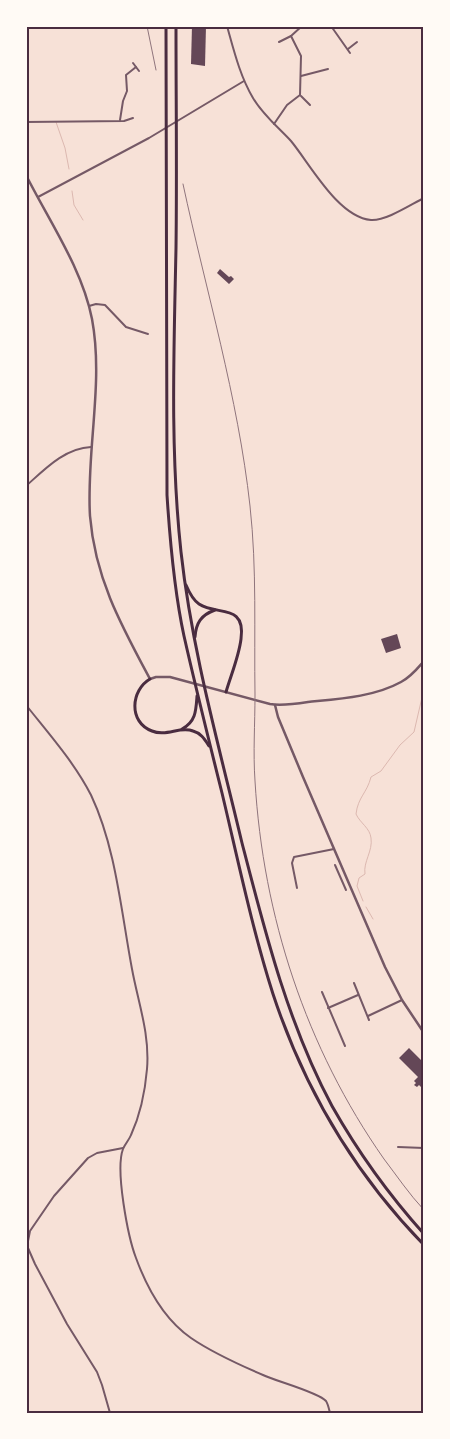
<svg xmlns="http://www.w3.org/2000/svg" width="450" height="1439" viewBox="0 0 450 1439" font-family="Overpass,sans-serif">
	<style>
		.lines { fill: none; stroke-linecap: round; stroke-linejoin: round }
		.stream { stroke: #dcb8b0; stroke-width: 1 }
		.building { fill: #644757 }
		.minor { stroke: #755966; stroke-width: 2 }
		.tertiary { stroke: #755966; stroke-width: 2.5 }
		.trunk { stroke: #4a2c40; stroke-width: 3 }
		.rail { stroke: #8f747c; stroke-width: 1 }
		.neatline { fill: none; stroke: #4a2c40; stroke-width: 2 }
	</style>
	<rect width="100%" height="100%" fill="#f7e1d7"/>
	<g class="lines">
		<!-- stream -->
		<g class="stream">
			<polyline points="56,122 65,148 69,169"/>
			<polyline points="72,191 74,205 83,220"/>
			<path d="M363,901L357,886L359,878L365,874C363,862 373,851 371,838C370,828 360,823 356,814C358,797 367,793 371,777L381,771L400,745L414,732L423,693L424,672"/>
			<polyline points="366,907 373,919"/>
		</g>
	</g>
	<!-- building -->
	<g class="building">
		<polygon points="192,26 206,26 205,66 191,64"/>
		<polygon points="220,269 229,277 231,276 234,279 229,284 217,273"/>
		<polygon points="397,634 401,648 386,653 381,639"/>
		<polygon points="409,1048 424,1063 424,1084 421,1087 419,1085 417,1087 414,1085 416,1083 414,1081 418,1077 399,1058"/>
	</g>
	<g class="lines">
		<!-- minor -->
		<g class="minor">
			<path d="M227,26C234,51 240,76 253,98C263,115 278,127 291,141C310,164 338,217 371,220C386,221 410,205 424,198"/>
			<polyline points="331,26 350,53"/>
			<polyline points="279,42 291,36"/>
			<polyline points="348,49 357,42"/>
			<polyline points="133,63 139,71"/>
			<polyline points="301,76 328,69"/>
			<polyline points="301,96 310,105"/>
			<polyline points="120,120 123,101 127,91 126,75 136,67"/>
			<polyline points="26,122 124,121 133,118"/>
			<polyline points="274,124 287,105 300,95 301,56 291,36 302,26"/>
			<polyline points="38,197 149,138 244,81"/>
			<polyline points="89,306 96,304 105,305 126,327 148,334"/>
			<path d="M26,486C45,469 65,448 91,447"/>
			<path d="M26,705C49,734 74,762 91,795C116,848 121,911 132,969C138,1002 150,1034 147,1069C145,1093 141,1113 131,1135C129,1140 125,1144 123,1149C115,1170 128,1237 136,1258C147,1288 165,1320 191,1338C210,1351 242,1366 263,1375C275,1381 318,1392 326,1401C328,1404 329,1409 330,1413"/>
			<polyline points="335,865 346,890"/>
			<polyline points="297,888 292,863 294,857 334,849"/>
			<polyline points="354,983 369,1020"/>
			<polyline points="322,992 345,1046"/>
			<polyline points="328,1008 358,995"/>
			<polyline points="368,1016 402,1000"/>
			<polyline points="398,1147 424,1148"/>
			<polyline points="110,1413 102,1385 97,1372 67,1324 35,1264 28,1248 28,1241 30,1231 54,1196 88,1158 97,1153 123,1148"/>
		</g>
		<!-- tertiary -->
		<g class="tertiary">
			<path d="M26,175C49,221 82,268 92,319C104,383 86,452 90,516C95,578 121,625 150,679L156,677H170L270,704C282,706 295,704 308,702C338,699 374,697 401,682C411,677 417,669 424,661"/>
			<polyline points="275,705 278,717 303,777 385,967 402,1000 424,1033"/>
		</g>
		<!-- trunk -->
		<g class="trunk">
			<path d="M166,26L167,495C170,542 174,590 184,636C196,689 209,741 222,793C238,860 252,928 273,994C304,1088 355,1174 424,1245"/>
			<path d="M176,26C176,100 177,174 176,248C174,349 170,451 181,552C192,651 219,746 242,843C265,932 288,1024 332,1106C358,1152 389,1195 424,1234"/>
			<path d="M186,585C189,592 193,600 199,604C217,616 246,603 241,639C239,656 231,675 226,692"/>
			<path d="M195,637C196,623 201,615 215,610"/>
			<path d="M150,679C131,690 128,722 152,731C166,737 180,726 193,731C201,733 205,740 209,746"/>
			<path d="M182,729C196,722 196,710 197,696"/>
		</g>
		<!-- rail -->
		<g class="rail">
			<polyline points="147,26 156,70"/>
			<path d="M183,184C206,291 238,397 250,506C257,569 254,632 255,695C255,724 253,752 255,781C263,916 306,1048 384,1159C397,1176 409,1194 424,1210"/>
		</g>
	</g>
	<!-- border -->
	<rect width="450" height="1439" fill="none" stroke="#fffaf5" stroke-width="55"/>
	<rect x="28" y="28" width="394" height="1384" class="neatline"/>
</svg>
